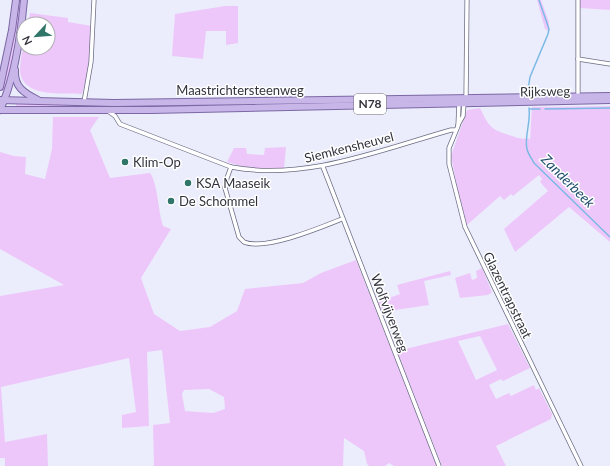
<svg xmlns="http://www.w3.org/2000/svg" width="610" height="466" viewBox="0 0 610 466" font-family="Lato,sans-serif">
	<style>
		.green { fill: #eec7fa; fill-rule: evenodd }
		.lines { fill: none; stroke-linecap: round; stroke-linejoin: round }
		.stream { stroke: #7bb9e5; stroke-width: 1.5 }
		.minor-casing { stroke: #6b6d83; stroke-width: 5 }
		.primary-casing { stroke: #7b68a4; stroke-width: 8 }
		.minor { stroke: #fff; stroke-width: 3.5 }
		.primary { stroke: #c8b6e9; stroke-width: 6 }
		.poi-dot { fill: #2f756a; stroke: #fff; stroke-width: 1.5 }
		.labels { text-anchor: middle; stroke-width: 3; stroke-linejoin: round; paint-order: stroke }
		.shield { fill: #fff; stroke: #707077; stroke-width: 1 }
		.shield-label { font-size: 12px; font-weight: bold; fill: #32333d }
		.street-label { font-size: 13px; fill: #32333d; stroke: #fff }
		.poi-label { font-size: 13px; fill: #32333d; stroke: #fff; text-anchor: start }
		.water-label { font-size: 14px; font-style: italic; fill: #1d4d6b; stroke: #fff }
	</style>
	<rect width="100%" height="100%" fill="#ebedfc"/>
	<!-- green -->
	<g class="green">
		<polygon points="18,0 22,0 6,91 2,91 13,38"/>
		<polygon points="537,0 541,0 549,22 549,31 545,29"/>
		<polygon points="580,0 610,0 610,10 580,8"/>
		<polygon points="225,6 238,6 238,43 226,45 226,31 206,31 203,59 172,56 175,14"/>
		<path d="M30,13L68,18V22L92,26L88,71L82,94C63,93 20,98 20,69C20,61 22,53 24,44V48H48V24H28Z"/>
		<polygon points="16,102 108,105 108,107 16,109"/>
		<path d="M610,106V242L569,207L515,252L504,229L548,191L540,182L542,179L539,175L513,196L511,194L504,200L500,196L467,225L458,192L451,156L467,110L480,108C488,125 491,130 509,135C516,137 521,140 528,138L530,140L532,107Z"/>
		<path d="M53,117H99L90,130L110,178L150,173C158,184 158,211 163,226L171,229L141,278L154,314L180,331L210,327L237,311L245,289L303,283L321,273L356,260L437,466H394L389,463L385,466H369L367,464L364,451L344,438L343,466H154L153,425L170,423L162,350L147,352L149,426L122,428V415L136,412L129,358L1,387L5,442L47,434L48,466H5V458H0V296L64,285L0,249V152L14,156L26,157L25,174L45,179L52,149ZM209,389L224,397L225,409L213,413L185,411L182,394L184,390Z"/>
		<polygon points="286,147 284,168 247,168 227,162 234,148 246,148 247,154 264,155 265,148"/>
		<polygon points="482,268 492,292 488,295 460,298 455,278 470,273 472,280 477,278 476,271"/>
		<polygon points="450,271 451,275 424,281 429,305 382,312 378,302 400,294 397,285"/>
		<path d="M508,324L530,368L503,381L501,379L489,385L496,399L509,393L511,396L534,385L536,390L539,388L552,414L551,419L496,446L506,466H442L397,351ZM480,336L497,370L476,380L458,341Z"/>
	</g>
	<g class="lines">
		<!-- stream -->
		<g class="stream">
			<polyline points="528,90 530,77 548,34 549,29 539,0"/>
			<path d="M529,108C531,122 524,138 527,149C528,154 532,159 534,163L610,237"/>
			<polyline points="530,109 540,109"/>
			<polyline points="545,109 610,108"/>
		</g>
		<defs>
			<g id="minor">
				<polyline points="578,0 578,96"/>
				<polyline points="578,59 610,64"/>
				<polyline points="466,98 467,0"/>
				<polyline points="84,102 91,62 94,0"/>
				<polyline points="459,103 458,126 449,148 449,164 465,227 581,466"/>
				<path d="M108,111L115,116L120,124L231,167C306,181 380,150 451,130H456"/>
				<polyline points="458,125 463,116 464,103"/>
				<path d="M231,167L227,178L225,188L239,237L244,242C265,251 322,227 342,219"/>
				<polyline points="323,167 439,466"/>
			</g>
			<g id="primary">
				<path d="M15,70C14,87 24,93 38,100"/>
				<polyline points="0,87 12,30 16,0"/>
				<polyline points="0,100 114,103 610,96"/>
				<polyline points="0,110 152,110 610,100"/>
				<path d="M0,110C14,80 21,33 24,0"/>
			</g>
		</defs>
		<!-- minor casing -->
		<use href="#minor" class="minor-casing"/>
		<!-- primary casing -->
		<use href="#primary" class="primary-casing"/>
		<!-- minor -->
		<use href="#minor" class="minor"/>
		<!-- primary -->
		<use href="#primary" class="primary"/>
	</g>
	<!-- markers -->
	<g class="poi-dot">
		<circle cx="125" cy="162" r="4"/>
		<circle cx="188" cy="183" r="4"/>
		<circle cx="171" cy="201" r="4"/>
	</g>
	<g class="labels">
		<!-- shield labels -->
		<rect class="shield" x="354" y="94" width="32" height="20" rx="3"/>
		<g class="shield-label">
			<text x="370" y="108">N78</text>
		</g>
		<!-- street labels -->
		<g class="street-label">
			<text x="240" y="95">Maastrichtersteenweg</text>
			<text transform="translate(545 91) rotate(-1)" y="5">Rijksweg</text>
			<text transform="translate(349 147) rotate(-14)" y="5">Siemkensheuvel</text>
			<text transform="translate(508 295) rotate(64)" y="5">Glazentrapstraat</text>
			<text transform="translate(390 313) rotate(69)" y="5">Wolfvijverweg</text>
		</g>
		<!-- poi labels -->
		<g class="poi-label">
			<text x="133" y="167">Klim-Op</text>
			<text x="196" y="188">KSA Maaseik</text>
			<text x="179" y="206">De Schommel</text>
		</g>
		<!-- water labels -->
		<g class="water-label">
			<text transform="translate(568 181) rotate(45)" y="5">Zanderbeek</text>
		</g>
	</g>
	<!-- north arrow -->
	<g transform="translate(36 36) rotate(244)"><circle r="19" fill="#ffffff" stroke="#adadb1"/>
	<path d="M0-3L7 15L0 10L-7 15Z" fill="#2f756a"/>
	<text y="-6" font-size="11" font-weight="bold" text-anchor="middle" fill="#32333d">N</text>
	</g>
</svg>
